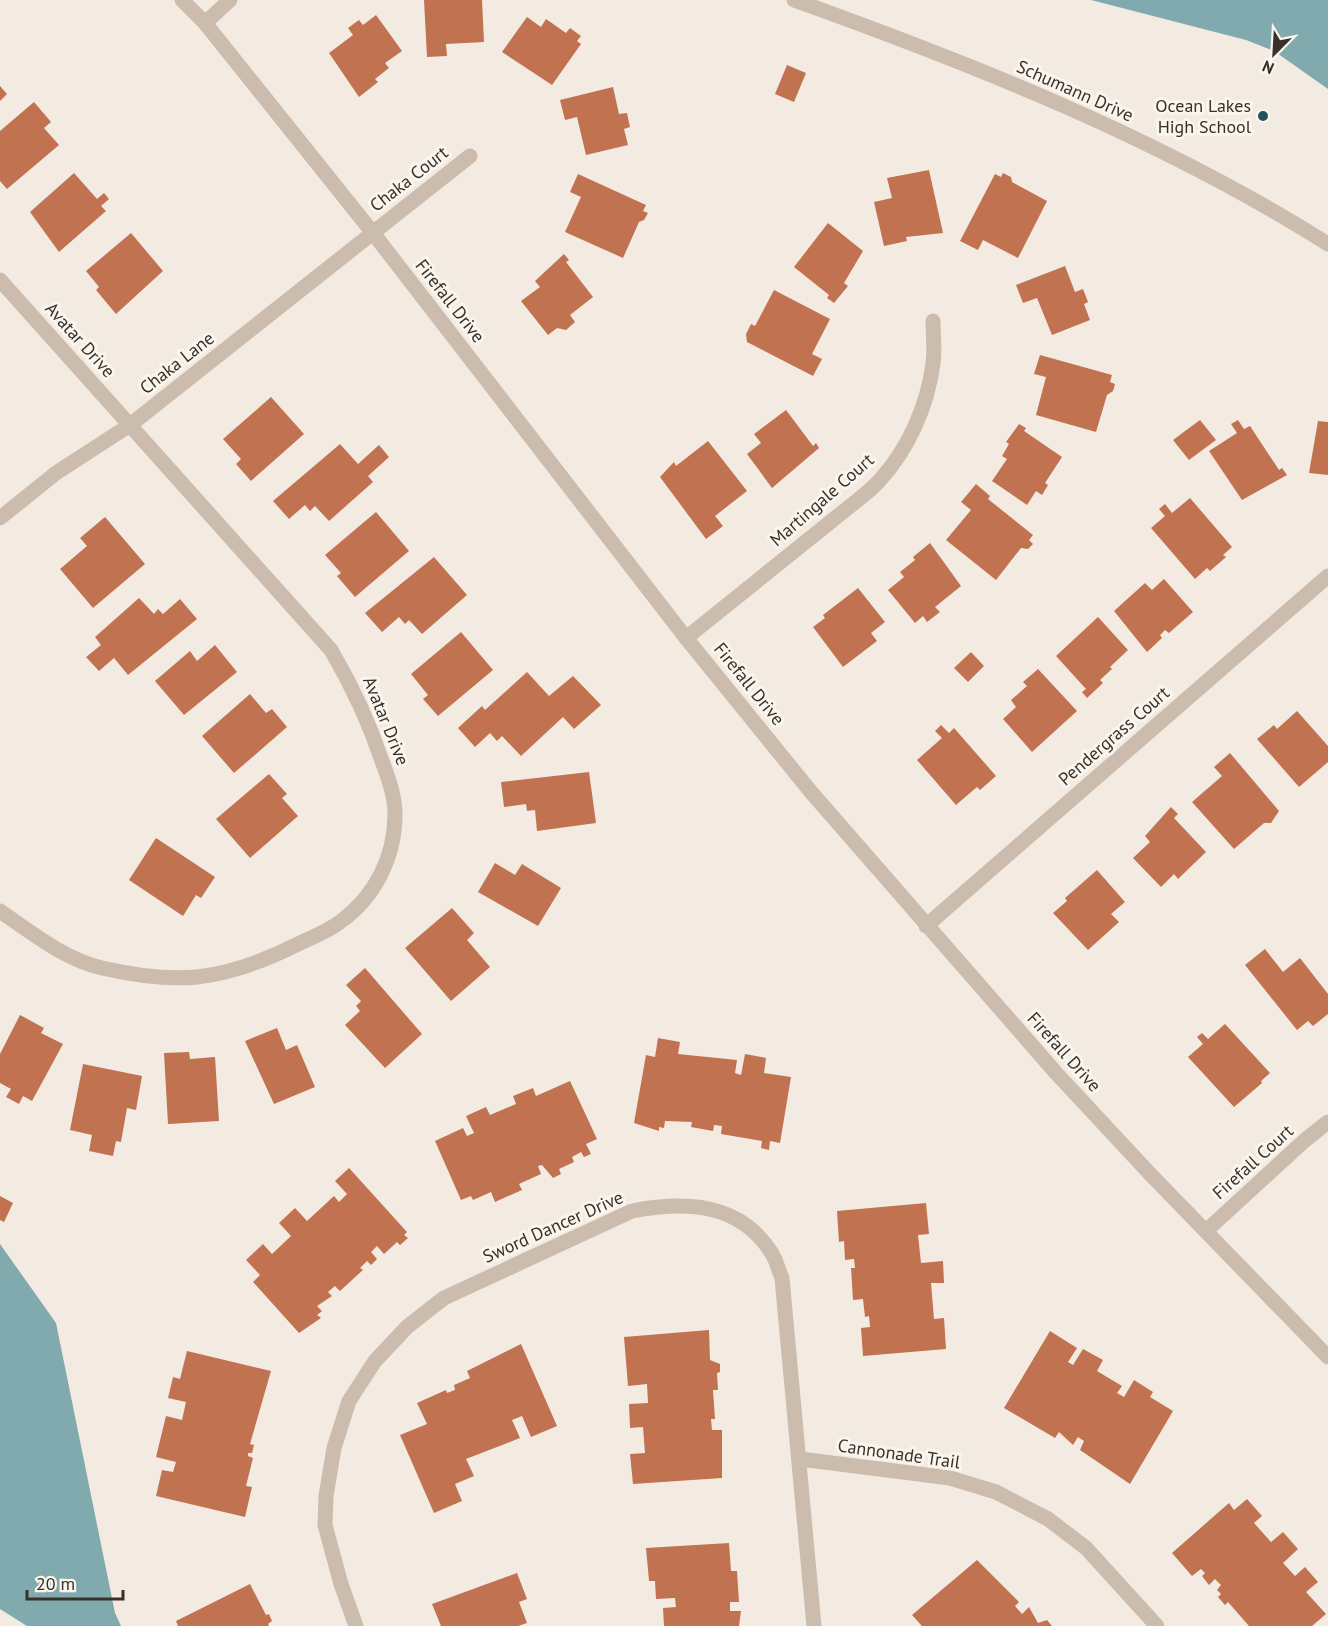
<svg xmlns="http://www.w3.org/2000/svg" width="1328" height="1626" viewBox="0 0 1328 1626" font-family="'PT Sans',sans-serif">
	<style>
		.water { fill: #81aaaf }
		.building { fill: #c17250 }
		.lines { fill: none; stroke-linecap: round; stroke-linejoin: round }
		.minor { stroke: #cbbcad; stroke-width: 15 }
		.poi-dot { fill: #22535a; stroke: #faf5ed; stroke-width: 2 }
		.labels { text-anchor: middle; stroke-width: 6; stroke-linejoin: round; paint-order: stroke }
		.street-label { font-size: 18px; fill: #39302b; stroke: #faf5ed }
		.poi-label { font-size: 18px; fill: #39302b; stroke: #faf5ed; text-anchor: end }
	</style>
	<rect width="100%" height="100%" fill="#f3ebe1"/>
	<!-- water -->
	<g class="water">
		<polygon points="1091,0 1328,0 1328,89 1274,51 1246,40"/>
		<polygon points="0,1244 56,1323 115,1613 121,1626 27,1626 0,1609"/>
	</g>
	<!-- building -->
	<g class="building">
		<polygon points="424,0 482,0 484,42 446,44 447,56 427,57"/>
		<polygon points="376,15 402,51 385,63 389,68 375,79 378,82 359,97 329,53 353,35 348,28 359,20 363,25"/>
		<polygon points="527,17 541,27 546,19 566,33 570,28 581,36 577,41 581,44 552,85 502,52"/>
		<polygon points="787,65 806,73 794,102 775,94"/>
		<polygon points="0,86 7,94 0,101"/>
		<polygon points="613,87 619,114 627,113 630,127 624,129 628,145 586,155 577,117 565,120 560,100"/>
		<polygon points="34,102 51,122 44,128 59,145 7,189 0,181 0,131"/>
		<polygon points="929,170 943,233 906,237 907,241 884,246 874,202 892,198 887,178"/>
		<polygon points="74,173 97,199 104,193 109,199 101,206 106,211 59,252 30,212"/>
		<polygon points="1003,173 1011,177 1012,182 1047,201 1018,258 983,240 978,250 960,241 995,174 1001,177"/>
		<polygon points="578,174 646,205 643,211 648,213 644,220 639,222 623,258 565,232 581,197 570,192"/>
		<polygon points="828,223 863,251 844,283 848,286 834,303 827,298 829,295 794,267"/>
		<polygon points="131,233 163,271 116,314 96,290 99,287 86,271"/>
		<polygon points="564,254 569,260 566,262 593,297 570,315 575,322 566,330 557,328 548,335 521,301 540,287 535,281"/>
		<polygon points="1065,266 1075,292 1083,289 1088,302 1084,304 1090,320 1052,335 1037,298 1023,303 1016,285"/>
		<polygon points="774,290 830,319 812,354 822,359 813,376 747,342 746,334 751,324 755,326"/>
		<polygon points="1040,355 1112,375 1110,382 1115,384 1113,391 1107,395 1096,432 1036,415 1046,377 1034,374"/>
		<polygon points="271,397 304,434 251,481 236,464 241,459 223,439"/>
		<polygon points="786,410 813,446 816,443 819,448 772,488 747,454 761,443 754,434"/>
		<polygon points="1200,420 1216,440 1189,460 1173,440"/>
		<polygon points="1238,420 1244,429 1250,426 1279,470 1282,468 1287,475 1242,500 1209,451 1237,433 1231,424"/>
		<polygon points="1318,421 1328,422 1328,475 1309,473"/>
		<polygon points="1019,424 1026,428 1024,431 1062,457 1045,483 1048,485 1042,495 1036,491 1027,505 992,481 1007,459 1002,456 1009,444 1006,442"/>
		<polygon points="708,441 747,491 715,516 723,526 706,539 660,477 674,462 676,466"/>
		<polygon points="340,444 358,464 379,445 389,457 368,476 373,482 329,521 315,506 310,511 305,505 289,519 273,501"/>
		<polygon points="976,484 990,496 988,499 1033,535 1029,540 1033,544 1028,549 1021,548 996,580 946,540 971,510 961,502"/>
		<polygon points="1190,498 1232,547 1223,555 1226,557 1210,571 1207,568 1195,579 1151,528 1165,516 1159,509 1165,504 1172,513"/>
		<polygon points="376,512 409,551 355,597 337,576 341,573 325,555"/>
		<polygon points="105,517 145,564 93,608 60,569 87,546 80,538"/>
		<polygon points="930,543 961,586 935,607 940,612 927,622 923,616 915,623 888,590 904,577 900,572 915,560 913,557"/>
		<polygon points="434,557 467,595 422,634 409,620 405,624 399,617 382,632 365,613"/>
		<polygon points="1164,579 1193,612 1169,633 1165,630 1160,635 1162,638 1147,652 1114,611 1145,583 1152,590"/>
		<polygon points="858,588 885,622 871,633 877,641 843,667 813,627 825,618 823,615"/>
		<polygon points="139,598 154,614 158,609 163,614 180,599 197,619 128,675 114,658 99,671 86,657 101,645 95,637"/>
		<polygon points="1098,617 1128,650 1110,667 1112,669 1100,680 1103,683 1087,698 1082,692 1086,689 1056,656"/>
		<polygon points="461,632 493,670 438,716 423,699 428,695 411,674"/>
		<polygon points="215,645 237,672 184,715 155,681 190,651 197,661"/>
		<polygon points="971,652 984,666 968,682 954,668"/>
		<polygon points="1038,669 1077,711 1032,752 1003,719 1016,707 1011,700 1027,686 1023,682"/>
		<polygon points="527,672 549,696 573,676 601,705 574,729 563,717 521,756 502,736 497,741 490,733 475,747 458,728 482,706 485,710"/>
		<polygon points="250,694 266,713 272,709 287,727 234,773 202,736"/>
		<polygon points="1297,711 1328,746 1328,762 1299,787 1257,739 1274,725 1277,729"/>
		<polygon points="941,725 949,733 954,728 996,776 980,790 977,787 956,805 917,760 942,738 935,731"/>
		<polygon points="1230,753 1279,811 1271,823 1264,823 1234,849 1192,802 1222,776 1214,767"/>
		<polygon points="589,772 596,823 537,831 535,810 527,811 526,804 504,807 501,782"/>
		<polygon points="269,774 287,794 282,798 298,816 250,858 216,819"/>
		<polygon points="1171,807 1178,814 1174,818 1206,852 1178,879 1174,874 1161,887 1133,858 1150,842 1145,836"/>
		<polygon points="156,838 215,877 201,898 196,895 183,916 129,880"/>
		<polygon points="495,863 515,875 522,864 561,888 538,926 478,892"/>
		<polygon points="1097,870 1125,902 1111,914 1119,922 1088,950 1053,913 1067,901 1065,898"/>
		<polygon points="452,908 474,933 467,940 490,967 451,1001 405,948"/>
		<polygon points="1265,949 1283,972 1300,958 1328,994 1328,1014 1313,1026 1308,1021 1297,1030 1245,965"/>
		<polygon points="365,968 422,1034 385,1068 345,1025 360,1011 356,1006 361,1001 346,985"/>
		<polygon points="20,1015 44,1028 41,1033 63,1044 32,1101 23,1096 19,1104 6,1097 11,1089 0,1083 0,1054"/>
		<polygon points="1225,1024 1270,1073 1261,1081 1262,1083 1234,1107 1188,1057 1203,1044 1197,1037 1202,1033 1208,1039"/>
		<polygon points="277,1028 286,1050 297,1045 315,1087 274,1104 245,1041"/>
		<polygon points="658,1038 680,1042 678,1054 737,1060 735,1073 741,1075 745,1054 766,1058 764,1073 791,1077 780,1143 770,1141 769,1150 761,1148 762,1141 721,1134 722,1126 714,1125 713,1131 691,1127 692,1122 665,1121 664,1128 659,1127 659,1131 634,1123 646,1055 655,1057"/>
		<polygon points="189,1052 190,1059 215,1057 219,1121 168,1124 164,1053"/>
		<polygon points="83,1064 142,1076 136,1110 127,1108 121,1142 116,1141 113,1156 89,1151 92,1135 70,1130"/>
		<polygon points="570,1081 597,1139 586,1144 591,1154 584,1157 581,1152 572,1157 574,1162 559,1169 561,1174 553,1178 542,1165 538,1166 541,1174 519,1184 522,1190 495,1202 491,1192 473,1200 471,1196 461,1200 435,1141 463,1128 467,1136 474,1133 466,1116 486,1107 490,1115 516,1104 513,1096 533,1088 536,1096"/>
		<polygon points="349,1168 407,1232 404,1235 408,1238 400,1245 397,1242 384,1254 377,1246 371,1252 377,1259 371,1265 367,1261 360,1268 363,1270 340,1291 335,1286 328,1292 332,1296 317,1306 322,1311 317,1315 321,1318 299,1333 253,1282 260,1275 246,1260 263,1244 272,1254 291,1236 279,1223 295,1208 307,1221 334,1196 339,1202 347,1194 335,1181"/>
		<polygon points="0,1196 13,1203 4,1222 0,1220"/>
		<polygon points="926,1203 929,1234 918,1235 921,1263 943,1261 944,1283 931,1283 934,1319 944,1318 946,1349 863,1356 861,1328 870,1327 869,1316 865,1317 863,1299 853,1300 851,1268 855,1268 854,1259 845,1260 844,1241 839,1242 837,1211"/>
		<polygon points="709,1330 710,1360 720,1364 720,1372 717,1373 718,1390 713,1390 715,1419 711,1419 712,1430 722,1430 722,1478 633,1484 630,1454 645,1453 643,1427 630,1428 629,1404 648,1403 647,1384 628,1386 624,1337"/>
		<polygon points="1050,1331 1077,1348 1068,1362 1073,1365 1083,1349 1103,1360 1097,1371 1122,1386 1117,1393 1124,1397 1134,1380 1153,1392 1150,1397 1173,1411 1130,1484 1080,1450 1084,1441 1078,1437 1073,1445 1059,1432 1055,1438 1004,1408"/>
		<polygon points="521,1344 557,1426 531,1437 522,1416 512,1420 520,1438 466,1459 474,1476 455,1484 462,1501 434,1513 400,1435 427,1424 417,1403 446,1390 447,1393 455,1390 454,1385 470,1378 467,1371"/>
		<polygon points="187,1351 271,1371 250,1444 254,1445 252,1453 248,1453 248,1456 253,1458 246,1486 252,1487 245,1517 156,1496 162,1470 173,1472 176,1462 156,1457 166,1416 182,1420 186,1402 168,1398 173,1377 180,1379"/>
		<polygon points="1247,1499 1262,1516 1254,1523 1271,1542 1283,1532 1298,1549 1283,1563 1295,1576 1305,1567 1318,1582 1306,1592 1326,1614 1312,1626 1249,1626 1228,1602 1225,1605 1218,1597 1221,1594 1217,1590 1221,1585 1215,1579 1209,1585 1202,1576 1205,1573 1201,1569 1192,1576 1172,1553 1229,1503 1234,1510"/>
		<polygon points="729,1543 731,1571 737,1571 739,1602 730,1602 730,1611 741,1611 739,1626 664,1626 663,1608 676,1607 675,1598 656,1599 655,1581 649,1581 646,1548"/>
		<polygon points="977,1560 1019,1602 1015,1606 1022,1614 1029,1607 1038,1623 1047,1620 1052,1626 922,1626 912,1615"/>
		<polygon points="517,1573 527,1599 519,1602 527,1623 518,1626 441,1626 432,1604"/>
		<polygon points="250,1584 266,1615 269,1614 272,1621 268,1624 269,1626 178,1626 176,1621"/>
	</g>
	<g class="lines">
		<!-- minor -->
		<g class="minor">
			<polyline points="182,0 205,23 373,233 686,638 811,792 1057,1074 1152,1176 1328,1357"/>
			<path d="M794,0C978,66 1163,140 1328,244"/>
			<polyline points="205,23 230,0"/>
			<path d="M0,280L331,650C352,686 369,722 382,761C388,777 395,796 395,814C395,857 375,897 340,922C327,932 310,938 296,945C264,961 232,973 197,977C166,980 133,975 102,968C64,959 32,933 0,911"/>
			<polyline points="0,518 56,473 130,425 470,156"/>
			<path d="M686,638L854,503C863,496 872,489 879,481C908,450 928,405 933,363C935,349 933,334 933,321"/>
			<polyline points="926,926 1328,576"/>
			<polyline points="1206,1231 1304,1141 1328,1122"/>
			<polyline points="800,1459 950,1478 996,1492 1048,1519 1086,1548 1157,1626"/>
			<path d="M356,1626L341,1584L325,1525L326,1496L334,1448L349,1401L375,1361L407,1327L444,1298L632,1211C684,1201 739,1202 771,1252C776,1259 778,1269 782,1278L814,1626"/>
		</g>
	</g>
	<!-- markers -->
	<circle class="poi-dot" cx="1263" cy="116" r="6"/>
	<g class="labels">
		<!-- street labels -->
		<g class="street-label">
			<text transform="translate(1075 91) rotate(24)" y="6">Schumann Drive</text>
			<text transform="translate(409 179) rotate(-38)" y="6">Chaka Court</text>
			<text transform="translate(450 301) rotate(52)" y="6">Firefall Drive</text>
			<text transform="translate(80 340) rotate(48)" y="6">Avatar Drive</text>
			<text transform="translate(177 363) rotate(-38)" y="6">Chaka Lane</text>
			<text transform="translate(822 500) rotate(-41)" y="6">Martingale Court</text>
			<text transform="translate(749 684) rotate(51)" y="6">Firefall Drive</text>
			<text transform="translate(386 721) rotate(68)" y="6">Avatar Drive</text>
			<text transform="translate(1114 736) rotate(-41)" y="6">Pendergrass Court</text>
			<text transform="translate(1064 1052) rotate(48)" y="6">Firefall Drive</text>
			<text transform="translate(1253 1162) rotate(-42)" y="6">Firefall Court</text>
			<text transform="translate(553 1227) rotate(-24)" y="6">Sword Dancer Drive</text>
			<text transform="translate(899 1454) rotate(8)" y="6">Cannonade Trail</text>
		</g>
		<!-- poi labels -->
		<g class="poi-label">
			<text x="1251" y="112">Ocean Lakes<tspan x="1251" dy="21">High School</tspan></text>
		</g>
	</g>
	<!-- north arrow -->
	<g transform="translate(1274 54) rotate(204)" stroke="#faf5ed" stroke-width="4.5" paint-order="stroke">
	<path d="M0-4.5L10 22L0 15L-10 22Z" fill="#39302b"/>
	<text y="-9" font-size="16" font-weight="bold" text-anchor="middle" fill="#39302b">N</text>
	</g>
	<!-- scale -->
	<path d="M27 1590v9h96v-9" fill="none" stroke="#39302b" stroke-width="3"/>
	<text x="36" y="1590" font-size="18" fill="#39302b" stroke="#faf5ed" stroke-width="4.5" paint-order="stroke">20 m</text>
</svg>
